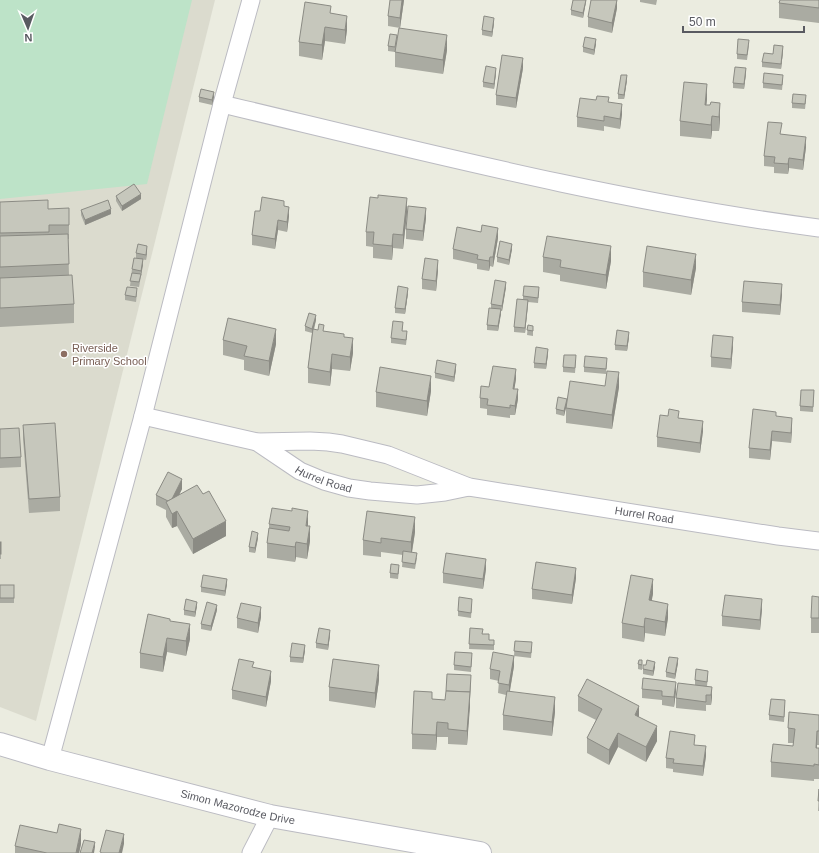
<svg xmlns="http://www.w3.org/2000/svg" width="819" height="853" viewBox="0 0 819 853" font-family="Arial,sans-serif">
	<style>
		.education { fill: #dbdbce }
		.green { fill: #bde3c8 }
		.lines { fill: none; stroke-linecap: round; stroke-linejoin: round }
		.minor-casing { stroke: #bbbbc2; stroke-width: 19 }
		.tertiary-casing { stroke: #bbbbc2; stroke-width: 24 }
		.minor { stroke: #fff; stroke-width: 17 }
		.tertiary { stroke: #fff; stroke-width: 22 }
		.wall { fill: #aaaba2 }
		.shaded-wall { fill: #8b8b84 }
		.building { fill: #c6c7bc; stroke: #8b8b84 }
		.education-dot { fill: #8d6e63; stroke: #fff; stroke-width: 1.5 }
		.labels { text-anchor: middle; stroke-width: 3; stroke-linejoin: round; paint-order: stroke }
		.education-label { font-size: 11px; fill: #785e54; stroke: #fff; text-anchor: start }
		.street-label { font-size: 11px; fill: #595a61; stroke: #fff }
	</style>
	<rect width="100%" height="100%" fill="#ebece0"/>
	<!-- education -->
	<polygon class="education" points="0,0 215,0 36,721 0,707"/>
	<!-- green -->
	<polygon class="green" points="0,0 192,0 147,184 0,199"/>
	<g class="lines">
		<defs>
			<g id="minor">
				<path d="M222,104C420,151 617,202 819,228"/>
				<path id="s1" d="M143,416L257,442L310,441L328,442L342,444L388,455L469,487L778,536L819,541"/>
				<path id="s2" d="M257,442L300,471L324,481L349,488L370,491L417,495L445,492L469,487"/>
				<polyline points="50,759 143,416 222,104 251,0"/>
				<polyline points="251,853 270,816"/>
			</g>
			<g id="tertiary">
				<path id="s3" d="M0,744L50,759L270,816L480,853"/>
			</g>
		</defs>
		<!-- minor casing -->
		<use href="#minor" class="minor-casing"/>
		<!-- tertiary casing -->
		<use href="#tertiary" class="tertiary-casing"/>
		<!-- minor -->
		<use href="#minor" class="minor"/>
		<!-- tertiary -->
		<use href="#tertiary" class="tertiary"/>
	</g>
	<!-- wall -->
	<g class="wall">
		<polygon points="404,0 400,28 388,26 388,16"/>
		<polygon points="586,0 583,18 571,15 571,10"/>
		<polygon points="617,0 617,8 612,33 588,27 588,17"/>
		<polygon points="640,0 657,0 656,5 640,2"/>
		<polygon points="819,0 819,23 779,18 779,3"/>
		<polygon points="331,13 347,30 345,44 325,41 322,60 299,56 299,42"/>
		<polygon points="494,23 492,37 482,35 482,30"/>
		<polygon points="397,39 447,50 443,74 395,67 395,52 388,51 388,46"/>
		<polygon points="596,44 594,55 583,52 583,47"/>
		<polygon points="749,45 747,60 737,59 737,54"/>
		<polygon points="783,51 781,69 762,67 762,62"/>
		<polygon points="523,68 516,108 496,105 496,95"/>
		<polygon points="496,73 494,89 483,87 483,82"/>
		<polygon points="746,73 744,89 733,88 733,83"/>
		<polygon points="627,80 624,99 618,99 618,94"/>
		<polygon points="783,80 782,90 763,88 763,83"/>
		<polygon points="199,97 214,97 212,105 199,102"/>
		<polygon points="707,99 706,105 720,118 719,131 712,131 711,139 680,136 680,121"/>
		<polygon points="806,100 805,109 792,108 792,103"/>
		<polygon points="609,102 622,114 620,129 604,126 604,131 577,127 577,117"/>
		<polygon points="782,134 806,147 803,170 789,168 788,174 774,173 774,167 764,166 764,156"/>
		<polygon points="116,196 141,199 122,211 116,201"/>
		<polygon points="0,202 48,209 69,225 69,239 68,239 69,275 74,304 74,323 0,327"/>
		<polygon points="284,206 289,216 287,232 278,230 275,249 252,245 252,235 260,211"/>
		<polygon points="81,210 111,214 85,225 81,215"/>
		<polygon points="407,213 403,249 393,248 392,260 373,258 373,247 366,246 366,232"/>
		<polygon points="426,218 423,241 406,239 406,229"/>
		<polygon points="498,238 493,267 490,266 489,271 477,269 477,264 453,259 453,249"/>
		<polygon points="512,249 509,265 497,262 497,257"/>
		<polygon points="147,251 146,260 136,258 136,253"/>
		<polygon points="543,257 611,261 606,289 560,281 560,275 543,272"/>
		<polygon points="143,264 141,276 139,287 130,286 132,269"/>
		<polygon points="696,268 691,295 643,287 643,272"/>
		<polygon points="438,270 436,291 422,289 422,279"/>
		<polygon points="506,287 502,311 501,311 498,331 487,330 487,325 491,308 491,304"/>
		<polygon points="539,292 538,303 528,302 525,333 514,332 514,327 523,300 523,296"/>
		<polygon points="137,293 136,302 125,300 125,295"/>
		<polygon points="408,293 405,314 395,313 395,308"/>
		<polygon points="782,294 780,315 742,312 742,302"/>
		<polygon points="316,320 314,330 324,331 344,337 353,353 350,371 332,369 330,386 308,383 308,368 312,333 305,331 305,326"/>
		<polygon points="528,325 533,331 533,336 527,335"/>
		<polygon points="403,327 402,331 407,336 406,345 391,343 391,338"/>
		<polygon points="629,337 627,351 615,350 615,345"/>
		<polygon points="223,340 276,344 269,376 244,370 244,360 223,355"/>
		<polygon points="733,346 731,369 711,367 711,357"/>
		<polygon points="548,354 546,369 534,368 534,363"/>
		<polygon points="576,360 575,373 563,372 563,367"/>
		<polygon points="607,363 606,374 584,372 584,367"/>
		<polygon points="456,369 454,382 435,378 435,373"/>
		<polygon points="516,379 514,389 518,399 515,415 510,415 510,418 487,415 487,409 480,408 480,398 489,387"/>
		<polygon points="605,386 619,387 612,429 566,423 566,407 564,416 556,414 556,409"/>
		<polygon points="814,390 813,412 800,411 800,406"/>
		<polygon points="431,391 427,416 376,407 376,392"/>
		<polygon points="776,416 792,428 791,443 772,441 770,460 749,458 749,448"/>
		<polygon points="679,418 703,431 700,453 657,447 657,437"/>
		<polygon points="23,425 60,497 60,511 29,513 23,439"/>
		<polygon points="0,429 21,457 21,467 0,468"/>
		<polygon points="182,489 179,495 226,536 193,554 177,526 172,528 166,517 166,510 156,505 156,495"/>
		<polygon points="269,524 308,526 310,541 307,559 296,557 295,562 267,558 267,543 269,529"/>
		<polygon points="415,532 412,553 417,558 415,569 402,567 403,555 381,552 381,557 363,555 363,540"/>
		<polygon points="258,538 255,553 249,552 249,547"/>
		<rect x="0" y="542" width="1" height="17"/>
		<polygon points="486,569 483,589 443,583 443,573"/>
		<polygon points="399,570 398,579 390,578 390,573"/>
		<polygon points="576,578 572,604 532,599 532,589"/>
		<polygon points="227,584 225,596 201,592 201,587"/>
		<rect x="0" y="585" width="14" height="18"/>
		<polygon points="653,594 651,600 668,618 665,636 645,633 644,642 622,638 622,623"/>
		<polygon points="819,597 819,633 811,633 811,618"/>
		<polygon points="472,604 471,618 458,616 458,611"/>
		<polygon points="197,606 195,617 184,615 184,610"/>
		<polygon points="762,609 760,630 722,626 722,616"/>
		<polygon points="217,610 211,631 201,629 201,624"/>
		<polygon points="261,617 258,633 237,628 237,618"/>
		<polygon points="170,621 190,639 186,656 167,652 163,672 140,668 140,653"/>
		<polygon points="470,628 483,634 489,640 494,640 494,650 469,649"/>
		<polygon points="330,635 328,650 316,648 316,643"/>
		<polygon points="515,641 532,647 531,658 514,656 514,666 510,691 555,712 552,736 503,730 503,715 506,695 498,693 499,681 490,679 490,669 514,656"/>
		<polygon points="305,650 303,663 290,662 290,657"/>
		<polygon points="472,658 471,672 454,670 454,665"/>
		<polygon points="678,663 675,679 666,677 666,672"/>
		<polygon points="638,664 642,665 642,670 638,669"/>
		<polygon points="646,665 655,667 653,676 643,674 643,669"/>
		<polygon points="254,667 271,681 266,707 232,699 232,690"/>
		<polygon points="708,676 707,686 712,697 711,705 706,705 706,711 676,708 676,698 695,685 695,680"/>
		<polygon points="379,680 375,708 329,701 329,687"/>
		<polygon points="471,685 467,745 448,744 448,737 437,737 436,750 412,749 412,734 432,699 445,700"/>
		<polygon points="642,689 676,691 674,707 662,705 662,700 642,698"/>
		<polygon points="578,696 639,717 657,741 646,762 618,747 609,765 587,753 587,738 596,720 578,711"/>
		<polygon points="785,705 784,722 769,720 769,715"/>
		<polygon points="819,715 819,745 817,745 817,748 819,748 819,779 814,779 814,781 771,777 771,762 793,746 793,743 788,743 788,728"/>
		<polygon points="695,745 706,756 703,776 673,772 673,769 666,768 666,758"/>
		<polygon points="819,789 819,811 818,811"/>
		<polygon points="81,844 79,853 15,853 15,846"/>
	</g>
	<!-- shaded-wall -->
	<g class="shaded-wall">
		<polygon points="402,0 404,0 400,28 400,18"/>
		<polygon points="586,0 586,2 583,18 583,13"/>
		<polygon points="617,0 617,8 612,33 612,23"/>
		<polygon points="347,16 347,30 345,44 345,30"/>
		<polygon points="494,18 494,23 492,37 492,32"/>
		<polygon points="325,27 325,41 322,60 322,45"/>
		<polygon points="447,35 447,50 443,74 443,60"/>
		<polygon points="596,39 596,44 594,55 594,50"/>
		<polygon points="783,46 783,51 781,69 781,64"/>
		<polygon points="523,58 523,68 516,108 516,98"/>
		<polygon points="496,68 496,73 494,89 494,84"/>
		<polygon points="746,68 746,73 744,89 744,84"/>
		<polygon points="627,75 627,80 624,99 624,95"/>
		<polygon points="707,84 707,99 705,119 705,105"/>
		<polygon points="214,92 214,97 212,105 212,100"/>
		<polygon points="720,103 720,118 719,131 719,117"/>
		<polygon points="622,104 622,114 620,129 620,119"/>
		<polygon points="712,116 712,131 711,139 711,125"/>
		<polygon points="806,137 806,147 803,170 803,160"/>
		<polygon points="789,158 789,168 788,174 788,164"/>
		<polygon points="141,194 141,199 122,211 122,206"/>
		<polygon points="407,198 407,213 403,249 403,235"/>
		<polygon points="289,207 289,216 287,232 287,222"/>
		<polygon points="426,208 426,218 423,241 423,231"/>
		<polygon points="111,209 111,214 85,225 85,220"/>
		<polygon points="278,220 278,230 275,249 275,239"/>
		<polygon points="498,228 498,238 493,267 493,257"/>
		<polygon points="393,234 393,248 392,260 392,246"/>
		<polygon points="512,244 512,249 509,265 509,260"/>
		<polygon points="147,246 147,251 146,260 146,255"/>
		<polygon points="611,246 611,261 606,289 606,275"/>
		<polygon points="696,254 696,268 691,295 691,280"/>
		<polygon points="490,257 490,266 489,271 489,261"/>
		<polygon points="143,259 143,264 141,276 141,271"/>
		<polygon points="438,260 438,270 436,291 436,281"/>
		<polygon points="506,282 506,287 502,311 502,306"/>
		<polygon points="782,284 782,294 780,315 780,305"/>
		<polygon points="408,288 408,293 405,314 405,309"/>
		<polygon points="528,300 528,305 525,333 525,328"/>
		<polygon points="501,309 501,314 498,331 498,326"/>
		<polygon points="316,315 316,320 312,334 312,329"/>
		<polygon points="276,329 276,344 269,376 269,361"/>
		<polygon points="629,332 629,337 627,351 627,346"/>
		<polygon points="733,337 733,346 731,369 731,359"/>
		<polygon points="353,338 353,353 350,371 350,357"/>
		<polygon points="548,349 548,354 546,369 546,364"/>
		<polygon points="332,354 332,369 330,386 330,372"/>
		<polygon points="456,364 456,369 454,382 454,377"/>
		<polygon points="516,369 516,379 513,398 513,389"/>
		<polygon points="619,372 619,387 612,429 612,415"/>
		<polygon points="431,376 431,391 427,416 427,401"/>
		<polygon points="518,389 518,399 515,415 515,406"/>
		<polygon points="567,399 567,404 564,416 564,411"/>
		<polygon points="792,418 792,428 791,443 791,433"/>
		<polygon points="703,421 703,431 700,453 700,443"/>
		<polygon points="772,431 772,441 770,460 770,450"/>
		<polygon points="182,479 182,489 171,511 170,502"/>
		<polygon points="177,511 177,526 172,528 172,514"/>
		<polygon points="308,511 308,525 306,540 306,526"/>
		<polygon points="415,517 415,532 411,557 411,542"/>
		<polygon points="226,521 226,536 193,554 193,539"/>
		<polygon points="310,526 310,541 307,559 307,544"/>
		<polygon points="258,533 258,538 255,553 255,548"/>
		<polygon points="296,542 296,557 295,562 295,547"/>
		<polygon points="486,559 486,569 483,589 483,579"/>
		<polygon points="576,568 576,578 572,604 572,595"/>
		<polygon points="227,579 227,584 225,596 225,591"/>
		<polygon points="653,579 653,594 649,615 649,600"/>
		<polygon points="762,599 762,609 760,630 760,620"/>
		<polygon points="197,602 197,606 195,617 195,612"/>
		<polygon points="668,604 668,618 665,636 665,622"/>
		<polygon points="217,605 217,610 211,631 211,626"/>
		<polygon points="261,607 261,617 258,633 258,623"/>
		<polygon points="645,618 645,633 644,642 644,627"/>
		<polygon points="190,624 190,639 186,656 186,641"/>
		<polygon points="330,630 330,635 328,650 328,645"/>
		<polygon points="167,638 167,652 163,672 163,657"/>
		<polygon points="305,645 305,650 303,663 303,658"/>
		<polygon points="514,656 514,666 509,695 509,685"/>
		<polygon points="678,658 678,663 675,679 675,674"/>
		<polygon points="655,662 655,667 653,676 653,671"/>
		<polygon points="379,665 379,680 375,708 375,693"/>
		<polygon points="271,671 271,681 266,707 266,697"/>
		<polygon points="676,682 676,691 674,707 674,697"/>
		<polygon points="712,687 712,697 711,705 711,695"/>
		<polygon points="470,692 470,707 467,745 467,731"/>
		<polygon points="555,697 555,712 552,736 552,722"/>
		<polygon points="639,706 639,721 635,715"/>
		<polygon points="437,722 437,737 436,750 436,735"/>
		<polygon points="657,726 657,741 646,762 646,747"/>
		<polygon points="817,731 817,745 816,762 816,748"/>
		<polygon points="618,733 618,747 609,765 609,750"/>
		<polygon points="706,746 706,756 703,776 703,766"/>
		<polygon points="81,829 81,844 79,853 76,853"/>
		<polygon points="124,834 124,844 122,853 119,853"/>
		<polygon points="95,842 95,847 94,853 92,853"/>
	</g>
	<!-- building -->
	<g class="building">
		<polygon points="390,0 402,0 400,18 388,16"/>
		<polygon points="573,0 586,0 583,13 571,10"/>
		<polygon points="591,0 617,0 612,23 588,17"/>
		<polygon points="780,0 819,0 819,8 779,3"/>
		<polygon points="305,2 331,6 330,13 347,16 345,30 325,27 322,45 299,42"/>
		<polygon points="484,16 494,18 492,32 482,30"/>
		<polygon points="399,28 447,35 443,60 395,52"/>
		<polygon points="390,34 397,35 395,47 388,46"/>
		<polygon points="585,37 596,39 594,50 583,47"/>
		<polygon points="738,39 749,40 747,55 737,54"/>
		<polygon points="774,45 783,46 781,64 762,62 764,53 773,54"/>
		<polygon points="502,55 523,58 516,98 496,95"/>
		<polygon points="486,66 496,68 494,84 483,82"/>
		<polygon points="735,67 746,68 744,84 733,83"/>
		<polygon points="764,73 783,75 782,85 763,83"/>
		<polygon points="621,75 627,75 624,95 618,94"/>
		<polygon points="684,82 707,84 705,105 710,105 711,102 720,103 719,117 712,116 711,125 680,121"/>
		<polygon points="201,89 214,92 212,100 199,97"/>
		<polygon points="793,94 806,95 805,104 792,103"/>
		<polygon points="597,96 609,97 608,102 622,104 620,119 604,116 604,121 577,117 580,98 596,100"/>
		<polygon points="768,122 782,123 780,134 806,137 803,160 789,158 788,164 774,163 775,157 764,156"/>
		<polygon points="134,184 141,194 122,206 116,196"/>
		<polygon points="378,195 407,198 403,235 393,234 392,246 373,244 374,232 366,232 370,197 378,198"/>
		<polygon points="262,197 284,201 284,206 289,207 287,222 278,220 275,239 252,235 255,211 260,211"/>
		<polygon points="48,200 48,209 69,208 69,225 49,225 49,232 0,233 0,202"/>
		<polygon points="108,200 111,209 85,220 81,210"/>
		<polygon points="408,206 426,208 423,231 406,229"/>
		<polygon points="482,225 498,228 493,257 490,257 489,261 477,259 478,255 453,249 457,227 481,232"/>
		<polygon points="68,234 69,264 0,267 0,236"/>
		<polygon points="547,236 611,246 606,275 560,267 561,260 543,257"/>
		<polygon points="500,241 512,244 509,260 497,257"/>
		<polygon points="138,244 147,246 146,255 136,253"/>
		<polygon points="647,246 696,254 691,280 643,272"/>
		<polygon points="134,258 143,259 141,271 132,269"/>
		<polygon points="425,258 438,260 436,281 422,279"/>
		<polygon points="132,273 141,274 139,282 130,281"/>
		<polygon points="72,275 74,304 0,308 0,278"/>
		<polygon points="495,280 506,282 502,306 491,304"/>
		<polygon points="744,281 782,284 780,305 742,302"/>
		<polygon points="398,286 408,288 405,309 395,308"/>
		<polygon points="524,286 539,287 538,298 523,296"/>
		<polygon points="127,287 137,288 136,297 125,295"/>
		<polygon points="517,299 528,300 525,328 514,327"/>
		<polygon points="489,308 501,309 498,326 487,325"/>
		<polygon points="309,313 316,315 312,329 305,326"/>
		<polygon points="228,318 276,329 269,361 244,356 247,346 223,340"/>
		<polygon points="393,321 403,322 402,331 407,331 406,340 391,338"/>
		<polygon points="319,324 324,325 323,331 344,334 344,337 353,338 350,357 332,354 330,372 308,368 313,329 318,330"/>
		<polygon points="528,325 533,326 533,331 527,330"/>
		<polygon points="617,330 629,332 627,346 615,345"/>
		<polygon points="713,335 733,337 731,359 711,357"/>
		<polygon points="536,347 548,349 546,364 534,363"/>
		<polygon points="564,355 576,355 575,368 563,367"/>
		<polygon points="585,356 607,358 606,369 584,367"/>
		<polygon points="437,360 456,364 454,377 435,373"/>
		<polygon points="493,366 516,369 513,389 518,389 515,406 510,405 510,408 487,405 488,399 480,398 481,386 489,387"/>
		<polygon points="380,367 431,376 427,401 376,392"/>
		<polygon points="607,371 619,372 612,415 566,408 570,381 605,386"/>
		<polygon points="801,390 814,390 813,407 800,406"/>
		<polygon points="558,397 567,399 564,411 556,409"/>
		<polygon points="669,409 679,411 678,418 703,421 700,443 657,437 660,415 668,416"/>
		<polygon points="753,409 776,412 776,416 792,418 791,433 772,431 770,450 749,448"/>
		<polygon points="55,423 60,497 29,499 23,425"/>
		<polygon points="19,428 21,457 0,458 0,429"/>
		<polygon points="168,472 182,479 172,499 168,501 156,495"/>
		<polygon points="197,485 203,494 209,491 226,521 193,539 177,511 172,514 166,502"/>
		<polygon points="272,508 292,511 292,508 308,511 306,526 310,526 307,544 296,542 295,547 267,543 269,528 289,531 290,527 269,524"/>
		<polygon points="367,511 415,517 411,542 381,538 381,543 363,540"/>
		<polygon points="252,531 258,533 255,548 249,547"/>
		<rect x="0" y="542" width="1" height="12"/>
		<polygon points="403,551 417,553 415,564 402,562"/>
		<polygon points="446,553 486,559 483,579 443,573"/>
		<polygon points="536,562 576,568 572,595 532,589"/>
		<polygon points="391,564 399,565 398,574 390,573"/>
		<polygon points="203,575 227,579 225,591 201,587"/>
		<polygon points="631,575 653,579 649,600 668,604 665,622 645,618 644,627 622,623"/>
		<rect x="0" y="585" width="14" height="13"/>
		<polygon points="725,595 762,599 760,620 722,616"/>
		<polygon points="812,596 819,597 819,618 811,618"/>
		<polygon points="459,597 472,599 471,613 458,611"/>
		<polygon points="186,599 197,602 195,612 184,610"/>
		<polygon points="207,602 217,605 211,626 201,624"/>
		<polygon points="241,603 261,607 258,623 237,618"/>
		<polygon points="148,614 170,619 170,621 190,624 186,641 167,638 163,657 140,653"/>
		<polygon points="319,628 330,630 328,645 316,643"/>
		<polygon points="470,628 483,629 482,634 489,634 489,640 494,640 494,645 469,644"/>
		<polygon points="515,641 532,642 531,653 514,651"/>
		<polygon points="292,643 305,645 303,658 290,657"/>
		<polygon points="455,652 472,653 471,667 454,665"/>
		<polygon points="493,652 514,656 509,685 498,683 500,671 490,669"/>
		<polygon points="669,657 678,658 675,674 666,672"/>
		<polygon points="239,659 254,662 252,667 271,671 266,697 232,690"/>
		<polygon points="333,659 379,665 375,693 329,687"/>
		<polygon points="639,660 642,660 642,665 638,664"/>
		<polygon points="647,660 655,662 653,671 643,669 643,665 646,665"/>
		<polygon points="696,669 708,671 707,682 695,680"/>
		<polygon points="447,674 471,675 470,692 446,691"/>
		<polygon points="643,678 676,682 674,697 662,696 662,691 642,689"/>
		<polygon points="587,679 639,706 635,715 657,726 646,747 618,733 609,750 587,738 602,709 578,696"/>
		<polygon points="678,683 712,687 711,695 706,695 706,702 676,698"/>
		<polygon points="414,691 432,692 432,699 445,700 446,691 470,692 467,731 448,729 448,723 437,722 436,735 412,734"/>
		<polygon points="507,691 555,697 552,722 503,715"/>
		<polygon points="771,699 785,700 784,717 769,715"/>
		<polygon points="789,712 819,715 819,731 817,731 816,748 819,748 819,765 814,764 814,766 771,762 773,744 793,746 795,729 788,728"/>
		<polygon points="670,731 695,735 694,745 706,746 703,766 673,763 674,759 666,758"/>
		<polygon points="819,789 819,801 818,801"/>
		<polygon points="59,824 81,829 76,853 47,853 15,846 20,825 57,833"/>
		<polygon points="106,830 124,834 119,853 102,853 100,852"/>
		<polygon points="84,840 95,842 92,853 80,853"/>
	</g>
	<!-- markers -->
	<circle class="education-dot" cx="64" cy="354" r="4"/>
	<g class="labels">
		<!-- education labels -->
		<g class="education-label">
			<text x="72" y="352">Riverside<tspan x="72" dy="13">Primary School</tspan></text>
		</g>
		<!-- street labels -->
		<g class="street-label">
			<text dy="4" stroke="none"><textPath href="#s2" startOffset="77">Hurrel Road</textPath></text>
			<text dy="4" stroke="none"><textPath href="#s1" startOffset="514">Hurrel Road</textPath></text>
			<text dy="4" stroke="none"><textPath href="#s3" startOffset="246">Simon Mazorodze Drive</textPath></text>
		</g>
	</g>
	<!-- north arrow -->
	<g transform="translate(28 28) rotate(178)" stroke="#ffffff" stroke-width="3" paint-order="stroke">
	<path d="M0-3L7 15L0 10L-7 15Z" fill="#595a61"/>
	<text y="-6" font-size="11" font-weight="bold" text-anchor="middle" fill="#595a61">N</text>
	</g>
	<!-- scale -->
	<path d="M683 26v6h121v-6" fill="none" stroke="#595a61" stroke-width="2"/>
	<text x="689" y="26" font-size="12" fill="#595a61" stroke="#ffffff" stroke-width="3" paint-order="stroke">50 m</text>
</svg>
